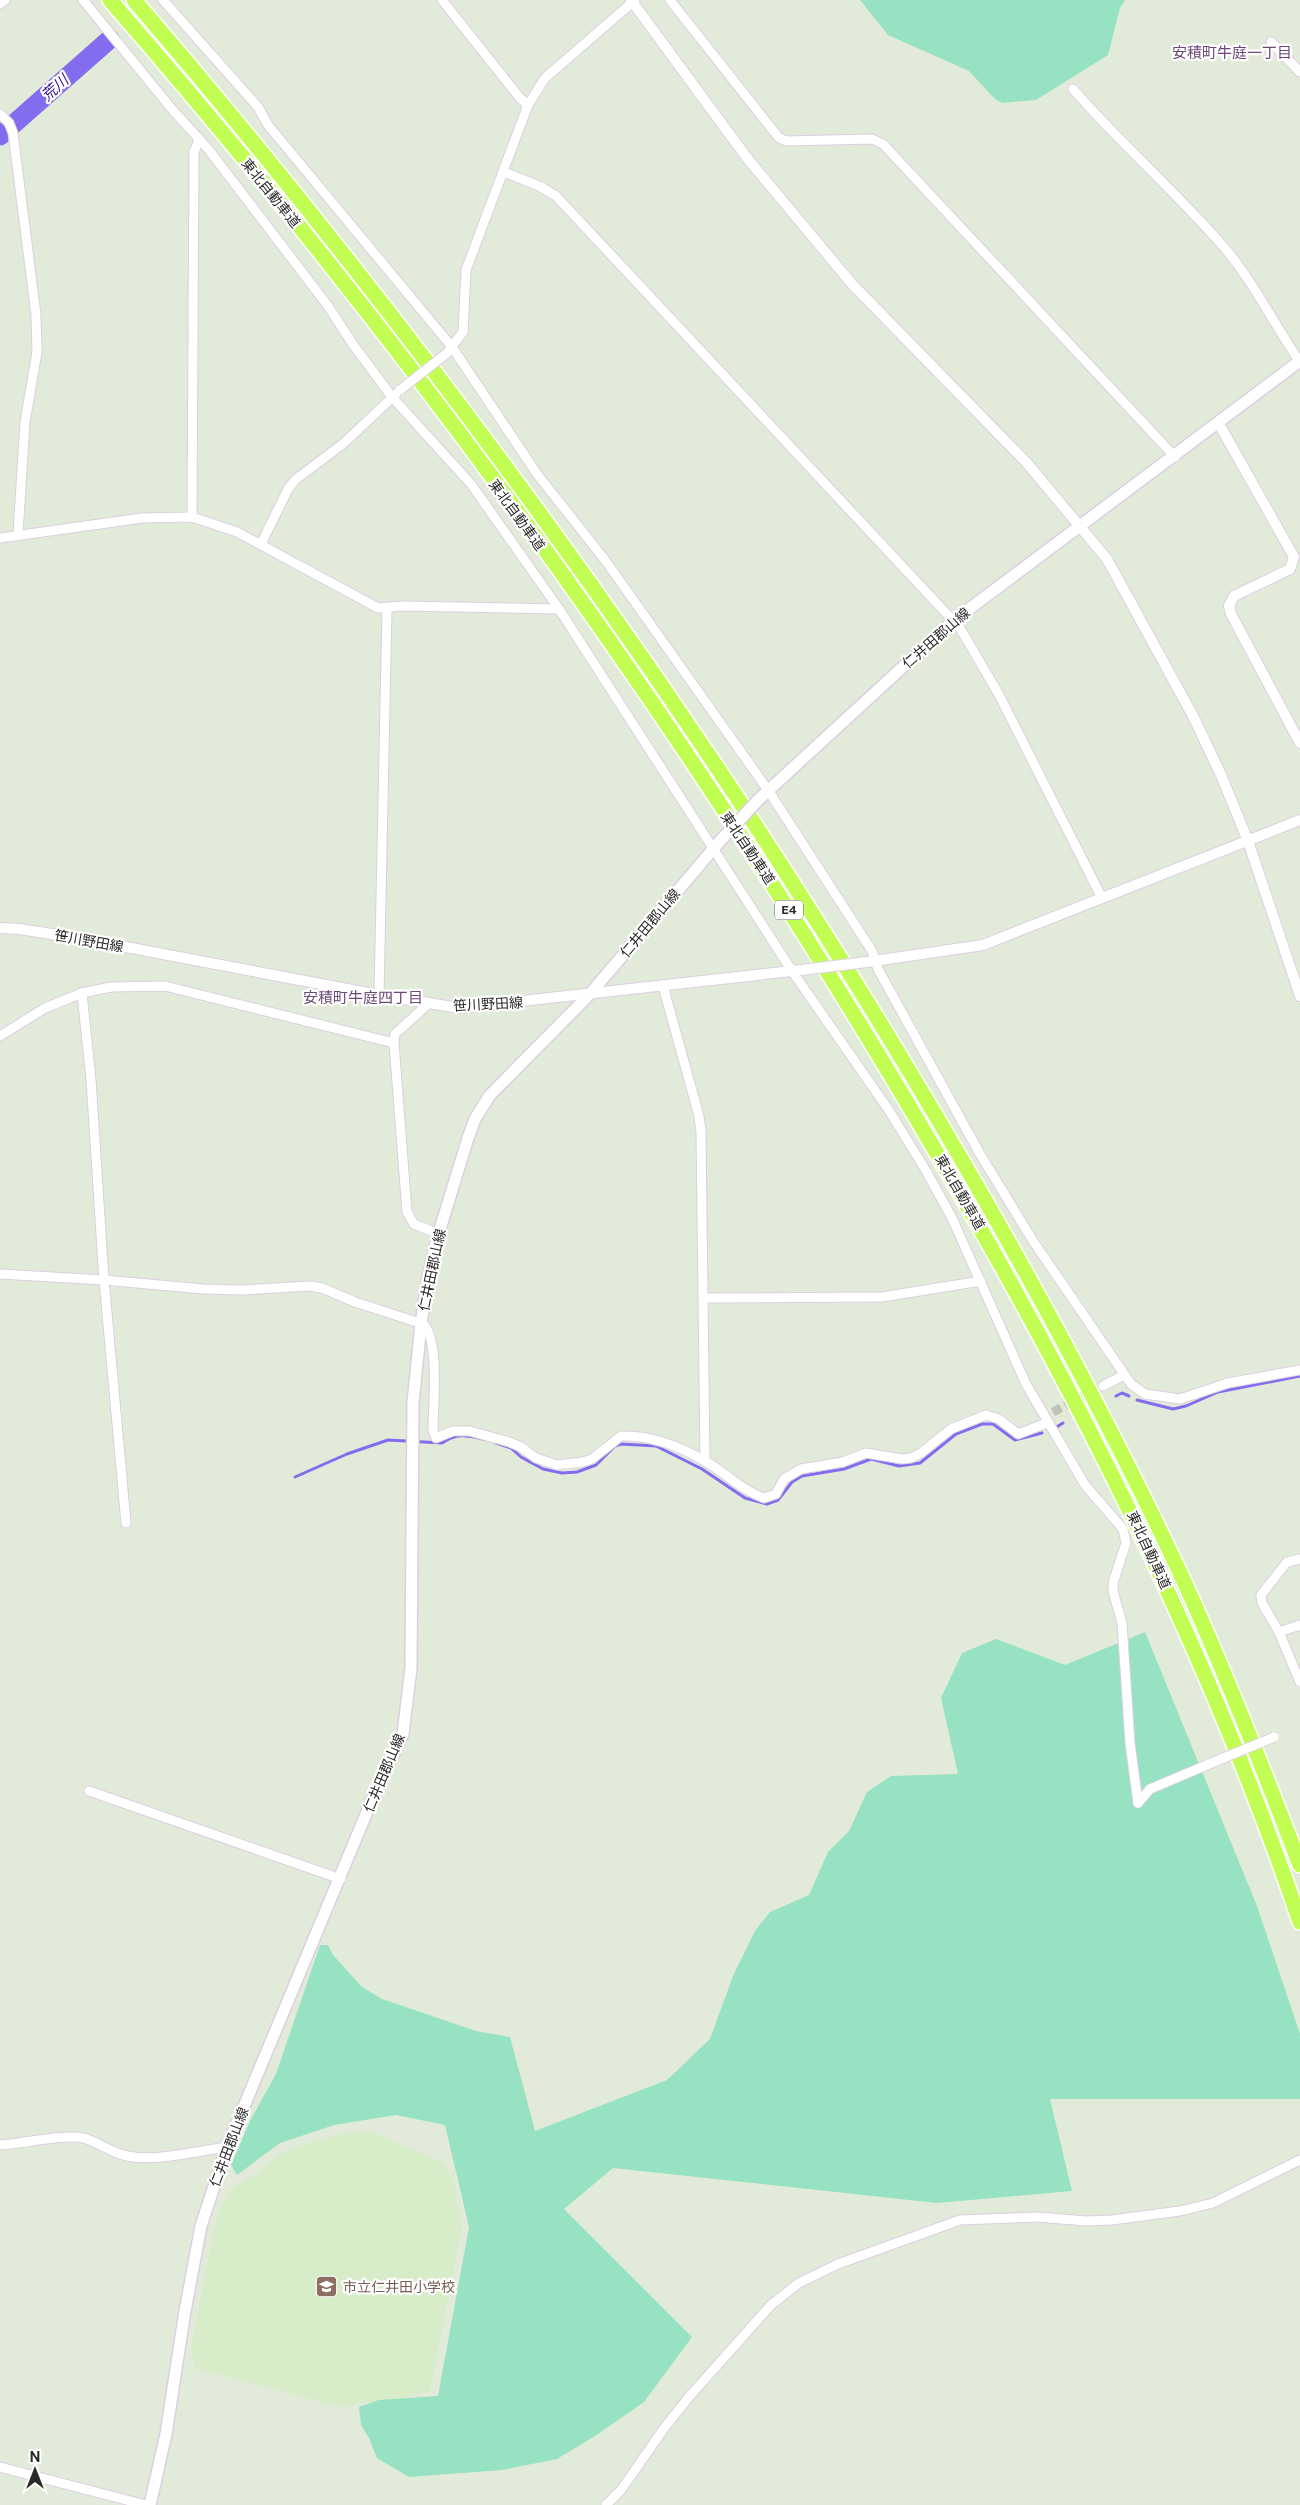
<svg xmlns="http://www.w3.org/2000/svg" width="1300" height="2505" viewBox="0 0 1300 2505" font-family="'Public Sans','Noto Sans JP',sans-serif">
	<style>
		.education { fill: #d7edc9 }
		.green { fill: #96e2c2 }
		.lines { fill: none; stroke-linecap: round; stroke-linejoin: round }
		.stream { stroke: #846cee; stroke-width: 3 }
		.river { stroke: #846cee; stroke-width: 19 }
		.minor-tunnel { stroke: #bdc4b6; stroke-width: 9; stroke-dasharray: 9 4.5; stroke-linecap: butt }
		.minor-casing { stroke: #dccfe1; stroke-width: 11 }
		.tertiary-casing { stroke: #dccfe1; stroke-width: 12 }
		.secondary-casing { stroke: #dccfe1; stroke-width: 14 }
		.motorway-casing { stroke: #fff; stroke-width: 18 }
		.minor { stroke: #fff; stroke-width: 9 }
		.tertiary { stroke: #fff; stroke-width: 10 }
		.secondary { stroke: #fff; stroke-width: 11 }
		.motorway { stroke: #c1fd52; stroke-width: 15 }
		.minor-bridge-casing { stroke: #dccfe1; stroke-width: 11; stroke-linecap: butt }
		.tertiary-bridge-casing { stroke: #dccfe1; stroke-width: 12; stroke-linecap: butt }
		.secondary-bridge-casing { stroke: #dccfe1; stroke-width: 14; stroke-linecap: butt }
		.minor-bridge { stroke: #fff; stroke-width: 9 }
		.tertiary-bridge { stroke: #fff; stroke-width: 10 }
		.secondary-bridge { stroke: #fff; stroke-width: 11 }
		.labels { text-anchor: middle; stroke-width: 4.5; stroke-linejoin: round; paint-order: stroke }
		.shield { fill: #fff; stroke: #686868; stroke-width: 1 }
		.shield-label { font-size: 12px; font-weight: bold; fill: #282828 }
		.street-label { font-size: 14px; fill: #282828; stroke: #fff }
		.education-label { font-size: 14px; fill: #785e54; stroke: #fff; text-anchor: start }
		.neighbourhood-label { font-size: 15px; fill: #6c4978; stroke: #fff }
		.water-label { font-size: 15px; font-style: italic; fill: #320e97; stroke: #fff }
	</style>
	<rect width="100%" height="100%" fill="#e2ebda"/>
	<!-- education -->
	<polygon class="education" points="371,2132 442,2162 454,2182 462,2226 430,2391 398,2399 366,2402 344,2408 195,2368 191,2348 217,2214 231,2189 255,2174 284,2151 343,2133"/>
	<!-- green -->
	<g class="green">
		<polygon points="860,0 1125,0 1120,8 1108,55 1036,100 1002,103 995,99 969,71 888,35"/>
		<polygon points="1145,1632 1257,1906 1300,2034 1300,2099 1050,2099 1072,2191 937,2203 613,2168 564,2209 692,2337 644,2402 595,2436 557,2459 502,2470 409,2477 377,2458 369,2438 361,2425 359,2407 379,2400 438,2396 469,2227 445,2125 396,2115 334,2125 280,2143 237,2175 231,2165 250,2121 276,2074 320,1945 328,1945 333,1955 362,1987 382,1999 476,2031 510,2037 535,2131 667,2080 710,2039 733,1976 755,1931 770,1912 809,1895 828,1852 849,1831 867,1792 891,1776 958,1774 941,1698 962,1653 996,1639 1065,1665"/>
	</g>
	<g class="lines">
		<!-- stream -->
		<g class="stream">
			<polyline points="1116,1396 1122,1393 1129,1396"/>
			<polyline points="1137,1400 1173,1409 1186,1406 1218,1392 1300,1376"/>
			<polyline points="1055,1428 1063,1423"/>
			<polyline points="496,1443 511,1448 521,1457 543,1469 562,1473 577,1472 596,1465 615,1446 621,1444 656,1446 702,1469 745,1498 767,1504 778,1500 792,1482 802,1476 844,1469 871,1459 899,1466 920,1463 956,1434 982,1424 993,1424 1015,1440 1042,1433"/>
			<path d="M295,1477L347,1454L388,1440L442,1443C456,1433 466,1435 483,1439"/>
		</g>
		<!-- river -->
		<polyline class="river" points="0,136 110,39"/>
		<!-- minor-tunnel -->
		<polyline class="minor-tunnel" points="1053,1412 1103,1386"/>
		<defs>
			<g id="minor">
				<polyline points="83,0 171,108 209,150 328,306 352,343 392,397 471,484 559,609 792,971 888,1109 925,1169 952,1218 1026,1384 1085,1485 1123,1529 1126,1543 1113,1583 1113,1591 1122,1623 1130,1743 1138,1803"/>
				<polyline points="163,0 258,107 268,125 452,347 537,474 605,560 768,790 872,951 878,969 980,1154 1033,1241 1131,1384 1145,1394 1180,1399 1228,1383 1300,1370"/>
				<polyline points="442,0 520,98 528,105"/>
				<polyline points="670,0 779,138 787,141 872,139 883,144 1175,457"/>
				<polyline points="0,4 5,0"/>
				<polyline points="1271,42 1300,72"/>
				<path d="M1073,89C1120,143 1175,191 1222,245C1253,280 1273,323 1300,362"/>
				<polyline points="0,114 9,123 13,133 36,315 37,352 25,422 18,534"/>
				<polyline points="504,172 539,186 556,196 960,628 998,693 1102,898"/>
				<polyline points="449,350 463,332 466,270 528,105 545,78 635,0"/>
				<polyline points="192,517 194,152 199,140"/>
				<polyline points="0,538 142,518 192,517 237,532 378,608 403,606 559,609"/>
				<polyline points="261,544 288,489 295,480 344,443 396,394"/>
				<polyline points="663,986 699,1116 701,1132 705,1461"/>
				<polyline points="82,993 91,1080 104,1280 126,1523"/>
				<polyline points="379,995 387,608"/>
				<polyline points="428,1004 395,1034 394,1043 407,1212 414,1224 439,1234"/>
				<polyline points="0,1036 45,1008 82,993 111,987 165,986 394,1043"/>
				<path d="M0,1274L104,1280L203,1289L242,1290L310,1286L322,1288L355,1302L423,1324C440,1338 433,1408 433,1430L436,1438L453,1431H469L509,1442L521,1447L536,1458L557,1465L583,1462L592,1459L621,1436C650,1435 681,1447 705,1461C726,1473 741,1490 764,1498L776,1494L784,1479L801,1469L843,1462L866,1453L902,1459L911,1458L921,1453L951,1429L986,1415L999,1419L1018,1434L1047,1423"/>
				<polyline points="704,1298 882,1297 981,1281"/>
				<polyline points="1103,1386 1124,1375"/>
				<polyline points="1300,1559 1287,1562 1261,1595 1262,1603 1279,1632 1300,1682"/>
				<polyline points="1279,1632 1300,1625"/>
				<polyline points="89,1791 341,1879"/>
				<polyline points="1138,1803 1150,1789 1221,1759"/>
				<path d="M0,2145C26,2143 51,2136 77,2137C94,2138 110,2153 127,2156C155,2162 197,2151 227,2147"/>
				<polyline points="0,2467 146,2505"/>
				<polyline points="606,2505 621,2490 665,2427 689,2397 771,2305 799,2283 838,2264 960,2220 1037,2217 1086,2221 1112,2220 1180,2211 1213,2203 1300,2160"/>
			</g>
			<g id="tertiary">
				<polyline points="631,0 747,158 852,284 1026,462 1107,559 1193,716 1221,775 1248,841 1300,996"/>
				<polyline points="1219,424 1294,557 1290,569 1234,596 1229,606 1231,614 1300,743"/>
				<polyline points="0,928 20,929 89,940 379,995 459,1008 801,970"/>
				<polyline points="867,962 983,945 1300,820"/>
			</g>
			<g id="secondary">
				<polyline points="759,799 953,621 1300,361"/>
				<polyline points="150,2505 166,2434 185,2311 201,2226 227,2147 374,1795 403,1734 411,1668 413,1402 421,1324 427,1282 437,1239 468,1138 475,1119 490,1095 589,995 720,841"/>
			</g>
			<g id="motorway">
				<path d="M110,0C392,324 647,674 870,1041C1040,1321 1195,1611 1300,1922"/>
				<path d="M134,0C296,188 448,384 592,586C706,746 813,910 914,1079C1011,1241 1102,1406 1182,1577C1225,1671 1263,1768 1300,1865"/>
			</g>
		</defs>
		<!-- minor casing -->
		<use href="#minor" class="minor-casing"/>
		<!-- tertiary casing -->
		<use href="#tertiary" class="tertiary-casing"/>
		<!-- secondary casing -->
		<use href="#secondary" class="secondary-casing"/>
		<!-- motorway casing -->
		<use href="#motorway" class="motorway-casing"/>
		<!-- minor -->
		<use href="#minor" class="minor"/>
		<!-- tertiary -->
		<use href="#tertiary" class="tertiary"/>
		<!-- secondary -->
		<use href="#secondary" class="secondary"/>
		<!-- motorway -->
		<use href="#motorway" class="motorway"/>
		<defs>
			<g id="minor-bridge">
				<polyline points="400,390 447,353"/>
				<polyline points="1221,1759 1274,1737"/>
			</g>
			<polyline id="tertiary-bridge" points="801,970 867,962"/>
			<polyline id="secondary-bridge" points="720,841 759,799"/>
		</defs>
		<!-- minor-bridge casing -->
		<use href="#minor-bridge" class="minor-bridge-casing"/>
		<!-- tertiary-bridge casing -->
		<use href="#tertiary-bridge" class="tertiary-bridge-casing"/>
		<!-- secondary-bridge casing -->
		<use href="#secondary-bridge" class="secondary-bridge-casing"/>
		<!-- minor-bridge -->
		<use href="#minor-bridge" class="minor-bridge"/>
		<!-- tertiary-bridge -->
		<use href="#tertiary-bridge" class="tertiary-bridge"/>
		<!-- secondary-bridge -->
		<use href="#secondary-bridge" class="secondary-bridge"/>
	</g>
	<!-- icons -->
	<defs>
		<symbol id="school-square" viewBox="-11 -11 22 22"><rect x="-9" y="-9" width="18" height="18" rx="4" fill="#8d6e63" stroke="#fff"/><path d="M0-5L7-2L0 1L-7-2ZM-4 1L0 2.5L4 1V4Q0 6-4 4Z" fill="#fff"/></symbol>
	</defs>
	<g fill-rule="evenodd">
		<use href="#school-square" x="314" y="2274" width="25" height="25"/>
	</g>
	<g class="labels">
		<!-- shield labels -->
		<rect class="shield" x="775" y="900.5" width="28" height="19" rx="4"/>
		<g class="shield-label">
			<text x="789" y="914">E4</text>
		</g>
		<!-- street labels -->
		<g class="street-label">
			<text transform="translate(271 193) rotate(51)" y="5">東北自動車道</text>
			<text transform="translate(517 515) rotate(54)" y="5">東北自動車道</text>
			<text transform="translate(936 638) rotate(-41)" y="5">仁井田郡山線</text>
			<text transform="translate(748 848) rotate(56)" y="5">東北自動車道</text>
			<text transform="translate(650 923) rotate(-50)" y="5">仁井田郡山線</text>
			<text transform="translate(89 941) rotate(10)" y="5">笹川野田線</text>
			<text transform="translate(488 1004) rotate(-3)" y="5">笹川野田線</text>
			<text transform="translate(960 1192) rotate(60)" y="5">東北自動車道</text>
			<text transform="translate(432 1270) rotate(-78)" y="5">仁井田郡山線</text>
			<text transform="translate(1149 1550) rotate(65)" y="5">東北自動車道</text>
			<text transform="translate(384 1773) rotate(-67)" y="5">仁井田郡山線</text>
			<text transform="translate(229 2147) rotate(-69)" y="5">仁井田郡山線</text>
		</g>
		<!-- education labels -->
		<g class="education-label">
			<text x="343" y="2292">市立仁井田小学校</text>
		</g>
		<!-- neighbourhood labels -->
		<g class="neighbourhood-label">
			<text x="1232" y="58">安積町牛庭一丁目</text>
			<text x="363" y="1003">安積町牛庭四丁目</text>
		</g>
		<!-- water labels -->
		<g class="water-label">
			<text transform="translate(55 88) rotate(-42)" y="5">荒川</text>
		</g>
	</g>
	<!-- north arrow -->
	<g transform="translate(35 2470)" stroke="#ffffff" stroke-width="4" paint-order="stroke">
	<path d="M0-4L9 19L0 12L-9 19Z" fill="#282828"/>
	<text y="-8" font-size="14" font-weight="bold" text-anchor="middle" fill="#282828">N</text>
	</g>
</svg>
